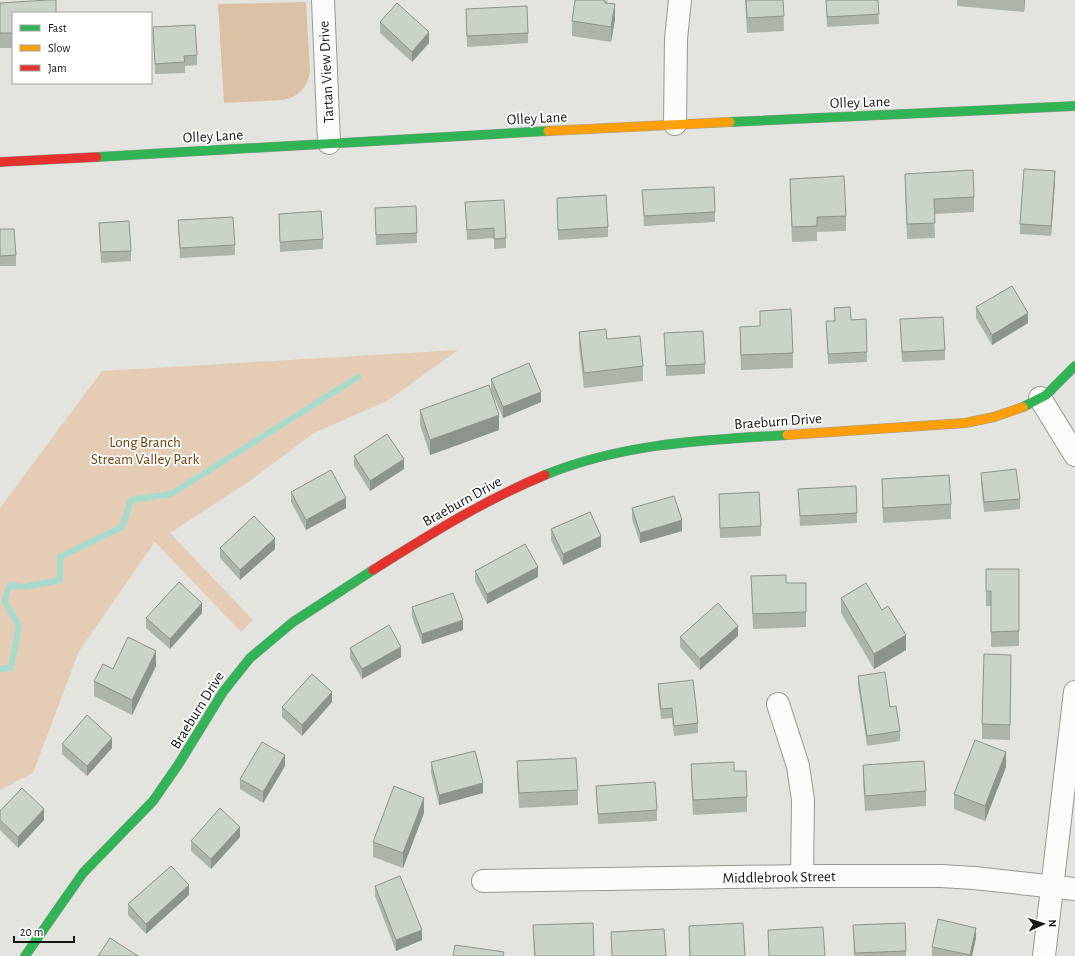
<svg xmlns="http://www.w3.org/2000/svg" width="1075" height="956" viewBox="0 0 1075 956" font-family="'Alegreya Sans',sans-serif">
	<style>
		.green { fill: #e4cdb4 }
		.forest { fill: #dbc2a6 }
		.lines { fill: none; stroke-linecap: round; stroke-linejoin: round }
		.stream { stroke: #a7dccc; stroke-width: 6 }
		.street-casing { stroke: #989994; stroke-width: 24 }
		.fast-casing { stroke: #989994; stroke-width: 10 }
		.slow-casing { stroke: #989994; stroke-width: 10 }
		.jam-casing { stroke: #989994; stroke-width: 10 }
		.street { stroke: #fbfbfa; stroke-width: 22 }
		.fast { stroke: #30b455; stroke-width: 9 }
		.slow { stroke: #ff9f0a; stroke-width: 9 }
		.jam { stroke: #e5322d; stroke-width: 9 }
		.wall { fill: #adb5ab }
		.shaded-wall { fill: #8d948b }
		.building { fill: #c9d3c7; stroke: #8d948b }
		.labels { text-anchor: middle; stroke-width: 3.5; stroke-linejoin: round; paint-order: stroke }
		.street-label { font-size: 15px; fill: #131510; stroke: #fff }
		.park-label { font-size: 15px; fill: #6a3f06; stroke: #fff }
	</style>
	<rect width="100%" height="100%" fill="#e3e4de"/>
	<!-- green -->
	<polygon class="green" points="458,350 387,401 314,433 251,480 170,533 253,620 241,632 155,542 79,651 33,773 0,790 0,508 102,371"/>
	<!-- forest -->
	<path class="forest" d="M306,2L310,72C307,87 300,96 284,100L224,103L218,4Z"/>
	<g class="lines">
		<!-- stream -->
		<polyline class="stream" points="0,669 11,668 19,625 4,601 10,585 24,587 60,580 60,557 122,527 131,500 171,494 358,377"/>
		<defs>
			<g id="street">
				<polyline points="323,0 329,143"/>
				<polyline points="675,124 676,39 680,0"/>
				<polyline points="1040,398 1075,455"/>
				<polyline points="778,704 798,766 803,800 802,876"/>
				<polyline points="483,881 802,876 941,876 974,878 1075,889"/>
				<polyline points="1044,956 1075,692"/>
			</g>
			<g id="fast">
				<polyline points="730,122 1075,106"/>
				<polyline points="97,157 548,131"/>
				<polyline points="1023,407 1046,395 1075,366"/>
				<path d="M545,475C623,443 704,440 787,435"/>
				<polyline points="25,956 83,873 153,801 178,765 223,692 250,658 293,622 373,570"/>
			</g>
			<g id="slow">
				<polyline points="548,131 730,122"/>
				<polyline points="787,435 965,423 994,417 1023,407"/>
			</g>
			<g id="jam">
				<polyline points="0,162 97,157"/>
				<path d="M373,570C429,535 484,500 545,475"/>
			</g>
		</defs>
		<!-- street casing -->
		<use href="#street" class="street-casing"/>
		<!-- fast casing -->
		<use href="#fast" class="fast-casing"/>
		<!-- slow casing -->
		<use href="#slow" class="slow-casing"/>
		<!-- jam casing -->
		<use href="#jam" class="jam-casing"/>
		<!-- street -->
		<use href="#street" class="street"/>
		<!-- fast -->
		<use href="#fast" class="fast"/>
		<!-- slow -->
		<use href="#slow" class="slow"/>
		<!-- jam -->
		<use href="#jam" class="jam"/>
	</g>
	<!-- wall -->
	<g class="wall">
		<polygon points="608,0 607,3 615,19 611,42 572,36 572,21"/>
		<polygon points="745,0 783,0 784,31 747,33"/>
		<polygon points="826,0 878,0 879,24 827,27"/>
		<polygon points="957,0 1025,0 1024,12 957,6"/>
		<polygon points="0,3 13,13 13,48 0,48"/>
		<polygon points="466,9 528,33 528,43 467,47"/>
		<polygon points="380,22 429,43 412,62 380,33"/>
		<polygon points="153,27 197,55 197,65 185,66 185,73 155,74"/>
		<polygon points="905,174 974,197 974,212 934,214 935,238 907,239 905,189"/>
		<polygon points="790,179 846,216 846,231 817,232 817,241 792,242 790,194"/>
		<polygon points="1055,181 1051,236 1020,234 1020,224"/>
		<polygon points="642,190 715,212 715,222 644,226"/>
		<polygon points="557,198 608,227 608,237 558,240"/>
		<polygon points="465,202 506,238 506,248 494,249 494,238 467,240"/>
		<polygon points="375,208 417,233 417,243 376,245"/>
		<polygon points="279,214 323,239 323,249 280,252"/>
		<polygon points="178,220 235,245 235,255 180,258"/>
		<polygon points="99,223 131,251 131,261 101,263"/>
		<polygon points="0,229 16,255 16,266 0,266"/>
		<polygon points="976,307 1028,323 992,345 976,318"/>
		<polygon points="834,308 851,320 867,352 867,362 828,364 826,321 834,321"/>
		<polygon points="760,311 793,353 793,368 741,370 740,342 740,327 760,326"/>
		<polygon points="900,319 945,350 945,360 902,362"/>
		<polygon points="579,332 607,339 643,366 643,381 584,388 579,347"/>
		<polygon points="664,333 705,364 705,374 666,376"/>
		<polygon points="491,379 541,402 503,418 491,390"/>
		<polygon points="420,410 499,430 430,455 420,425"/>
		<polygon points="354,456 404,469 370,491 354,466"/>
		<polygon points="981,473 1020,499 1020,509 984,512 981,483"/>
		<polygon points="882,479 951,504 951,519 883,523 882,494"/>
		<polygon points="798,489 857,513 857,523 800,526"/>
		<polygon points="291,492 346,508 306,530 291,502"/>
		<polygon points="719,494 761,526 761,536 720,538"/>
		<polygon points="632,508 682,531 640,543 632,519"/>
		<polygon points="551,529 601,547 563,565 551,540"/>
		<polygon points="220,548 275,549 240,580 220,558"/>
		<polygon points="986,569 1019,569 1019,646 991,647 991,606 986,606"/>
		<polygon points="475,571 538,577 487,604 475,581"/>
		<polygon points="751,576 786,583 806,612 806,627 753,629"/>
		<polygon points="841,598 906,650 874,669 841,613"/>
		<polygon points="412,607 463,630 422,644 412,617"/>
		<polygon points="202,613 170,649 146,628 146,618"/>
		<polygon points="738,636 700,670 680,647 680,637"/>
		<polygon points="350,648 401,657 362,679 350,658"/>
		<polygon points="1011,655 1010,740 982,739 982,724"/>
		<polygon points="156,666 132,715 94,696 94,681 113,669"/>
		<polygon points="858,676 890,707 900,731 900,741 867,746 858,686"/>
		<polygon points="658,684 698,723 698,733 674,736 672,718 661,719 658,694"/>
		<polygon points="332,702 302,736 282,717 282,707"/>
		<polygon points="62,744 112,748 87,776 62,754"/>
		<polygon points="517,761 578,790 578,805 519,808 517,776"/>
		<polygon points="431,762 483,793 439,805 431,773"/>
		<polygon points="691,764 734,771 747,797 747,812 693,815 691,779"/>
		<polygon points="863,765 926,791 926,806 865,811 863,780"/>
		<polygon points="285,766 263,803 240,789 240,779"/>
		<polygon points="1006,767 985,821 954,809 954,794"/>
		<polygon points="596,786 657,810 657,821 598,824"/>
		<polygon points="0,811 44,820 18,848 0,830"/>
		<polygon points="424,813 403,868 373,857 373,842"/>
		<polygon points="240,837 211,869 191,851 191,841"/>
		<polygon points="375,886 422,940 396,951 375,896"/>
		<polygon points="189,895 146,934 128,915 128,904"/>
		<polygon points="533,925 594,956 534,956"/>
		<polygon points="853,925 906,951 906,956 854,956"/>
		<polygon points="689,926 745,956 690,956"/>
		<polygon points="976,938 972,956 932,956 932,947"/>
	</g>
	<!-- shaded-wall -->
	<g class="shaded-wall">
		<polygon points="1024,0 1025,0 1024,12"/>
		<polygon points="615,4 615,19 611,42 611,27"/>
		<polygon points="429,32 429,43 412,62 412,52"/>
		<polygon points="1055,171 1055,181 1051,236 1051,226"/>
		<polygon points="1028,313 1028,323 992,345 992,335"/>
		<polygon points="541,392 541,402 503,418 503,407"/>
		<polygon points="499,415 499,430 430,455 430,440"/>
		<polygon points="404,459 404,469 370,491 370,481"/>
		<polygon points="346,498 346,508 306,530 306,520"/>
		<polygon points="682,520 682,531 640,543 640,533"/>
		<polygon points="601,536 601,547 563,565 563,554"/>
		<polygon points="275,538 275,549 240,580 240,570"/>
		<polygon points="538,567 538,577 487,604 487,594"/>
		<polygon points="202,603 202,613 170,649 170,639"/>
		<polygon points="463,620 463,630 422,644 422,634"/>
		<polygon points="738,626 738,636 700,670 700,659"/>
		<polygon points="906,635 906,650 874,669 874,654"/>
		<polygon points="401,647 401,657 362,679 362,669"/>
		<polygon points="156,651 156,666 132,715 132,700"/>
		<polygon points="332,692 332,702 302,736 302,725"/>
		<polygon points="112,738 112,748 87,776 87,766"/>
		<polygon points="1006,752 1006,767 985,821 985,806"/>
		<polygon points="285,755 285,766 263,803 263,792"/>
		<polygon points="483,783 483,793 439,805 439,795"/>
		<polygon points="424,798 424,813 403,868 403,853"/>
		<polygon points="44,809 44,820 18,848 18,837"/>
		<polygon points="240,827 240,837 211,869 211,859"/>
		<polygon points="189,885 189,895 146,934 146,924"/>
		<polygon points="976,928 976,938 972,956 970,956"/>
		<polygon points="422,930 422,940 396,951 396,940"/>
	</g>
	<!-- building -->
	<g class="building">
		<polygon points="48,0 56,0 56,13 13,13 13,33 0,33 0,3"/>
		<polygon points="575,0 605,0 605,3 615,4 611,27 572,21"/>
		<polygon points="746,0 783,0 784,16 747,18"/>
		<polygon points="826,0 878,0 879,14 827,17"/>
		<polygon points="397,3 429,32 412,52 380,22"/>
		<polygon points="527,6 528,33 467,36 466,9"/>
		<polygon points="195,25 197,55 184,56 185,62 155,64 153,27"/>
		<polygon points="1024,169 1055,171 1051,226 1020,224"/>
		<polygon points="973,170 974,197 934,199 935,223 907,224 905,174"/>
		<polygon points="844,176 846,216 817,217 817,226 792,227 790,179"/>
		<polygon points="714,187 715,212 644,216 642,190"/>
		<polygon points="606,195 608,227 558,230 557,198"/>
		<polygon points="504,200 506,238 494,239 494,228 467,230 465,202"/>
		<polygon points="416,206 417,233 376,235 375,208"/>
		<polygon points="321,211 323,239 280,242 279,214"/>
		<polygon points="233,217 235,245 180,248 178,220"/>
		<polygon points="129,221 131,251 101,252 99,223"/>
		<polygon points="0,229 14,229 16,255 0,256"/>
		<polygon points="1012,286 1028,313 992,335 976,307"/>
		<polygon points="850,307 851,320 866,319 867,352 828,354 826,321 835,321 834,308"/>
		<polygon points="791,309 793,353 741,355 740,327 760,326 760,311"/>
		<polygon points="943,317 945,350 902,352 900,319"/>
		<polygon points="606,329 607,339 640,336 643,366 584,373 579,332"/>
		<polygon points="703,331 705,364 666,366 664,333"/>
		<polygon points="529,363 541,392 503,407 491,379"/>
		<polygon points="489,385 499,415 430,440 420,410"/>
		<polygon points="387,434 404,459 370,481 354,456"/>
		<polygon points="1016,469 1020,499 984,502 981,473"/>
		<polygon points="331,470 346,498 306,520 291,492"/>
		<polygon points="949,475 951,504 883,508 882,479"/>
		<polygon points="856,486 857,513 800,516 798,489"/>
		<polygon points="759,492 761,526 720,528 719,494"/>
		<polygon points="674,496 682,520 640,533 632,508"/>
		<polygon points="590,512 601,536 563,554 551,529"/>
		<polygon points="254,516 275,538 240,570 220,548"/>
		<polygon points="525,544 538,567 487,594 475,571"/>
		<polygon points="986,569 1019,569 1019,631 991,632 991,591 986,591"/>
		<polygon points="786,575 786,583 806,583 806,612 753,614 751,576"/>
		<polygon points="179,582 202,603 170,639 146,618"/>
		<polygon points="866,583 882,610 888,606 906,635 874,654 841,598"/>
		<polygon points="453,593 463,620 422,634 412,607"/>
		<polygon points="718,603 738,626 700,659 680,637"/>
		<polygon points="389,625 401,647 362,669 350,648"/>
		<polygon points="128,637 156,651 132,700 94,681 103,664 113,669"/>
		<polygon points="984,654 1011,655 1010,725 982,724"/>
		<polygon points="885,672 890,707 896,706 900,731 867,736 858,676"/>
		<polygon points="312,674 332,692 302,725 282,707"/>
		<polygon points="693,680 698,723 674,726 672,708 661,709 658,684"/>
		<polygon points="87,715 112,738 87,766 62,744"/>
		<polygon points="975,740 1006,752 985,806 954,794"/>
		<polygon points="262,742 285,755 263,792 240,779"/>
		<polygon points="475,751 483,783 439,795 431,762"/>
		<polygon points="576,758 578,790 519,793 517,761"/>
		<polygon points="924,761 926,791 865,796 863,765"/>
		<polygon points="734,762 734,771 746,771 747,797 693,800 691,764"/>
		<polygon points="655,782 657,810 598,814 596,786"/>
		<polygon points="394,786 424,798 403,853 373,842"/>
		<polygon points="22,788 44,809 18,837 0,820 0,811"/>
		<polygon points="220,808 240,827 211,859 191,841"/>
		<polygon points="171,866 189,885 146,924 128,904"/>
		<polygon points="400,876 422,930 396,940 375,886"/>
		<polygon points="938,919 976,928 970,955 932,947"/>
		<polygon points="593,923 594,956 535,956 533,925"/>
		<polygon points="743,923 745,956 690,956 689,926"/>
		<polygon points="905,923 906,951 855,953 853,925"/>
		<polygon points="823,927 825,956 769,956 768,930"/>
		<polygon points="664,929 666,956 612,956 611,932"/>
		<polygon points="110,938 138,956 98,956"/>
		<polygon points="455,945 504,952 503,956 453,956"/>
	</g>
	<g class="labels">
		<!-- street labels -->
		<g class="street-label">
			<text transform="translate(326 72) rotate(-93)" y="5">Tartan View Drive</text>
			<text transform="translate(860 102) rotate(-2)" y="5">Olley Lane</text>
			<text transform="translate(537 118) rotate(-3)" y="5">Olley Lane</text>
			<text transform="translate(213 136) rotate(-3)" y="5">Olley Lane</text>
			<text transform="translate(778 421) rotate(-4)" y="5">Braeburn Drive</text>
			<text transform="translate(462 501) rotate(-29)" y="5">Braeburn Drive</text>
			<text transform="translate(197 710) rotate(-58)" y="5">Braeburn Drive</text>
			<text transform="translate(779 877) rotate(-1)" y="5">Middlebrook Street</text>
		</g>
		<!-- park labels -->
		<g class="park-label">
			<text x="145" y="447">Long Branch<tspan x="145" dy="17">Stream Valley Park</tspan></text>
		</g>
	</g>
	<!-- legend -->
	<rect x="12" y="12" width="140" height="72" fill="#ffffff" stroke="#a1a19f"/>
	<rect x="20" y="25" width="20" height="6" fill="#30b455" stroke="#a1a19f"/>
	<text x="48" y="32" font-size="12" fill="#131510">Fast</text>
	<rect x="20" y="45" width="20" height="6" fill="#ff9f0a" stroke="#a1a19f"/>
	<text x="48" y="52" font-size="12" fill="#131510">Slow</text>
	<rect x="20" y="65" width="20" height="6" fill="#e5322d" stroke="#a1a19f"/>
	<text x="48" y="72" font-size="12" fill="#131510">Jam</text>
	<!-- north arrow -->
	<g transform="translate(1043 924) rotate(87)" stroke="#ffffff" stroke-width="3" paint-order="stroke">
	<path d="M0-3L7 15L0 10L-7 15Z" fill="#131510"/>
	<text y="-6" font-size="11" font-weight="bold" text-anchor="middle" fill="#131510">N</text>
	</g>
	<!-- scale -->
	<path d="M14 936v6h60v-6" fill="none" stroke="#131510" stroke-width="2"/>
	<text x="20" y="936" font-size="12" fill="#131510" stroke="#ffffff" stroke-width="3" paint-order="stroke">20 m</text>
</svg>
